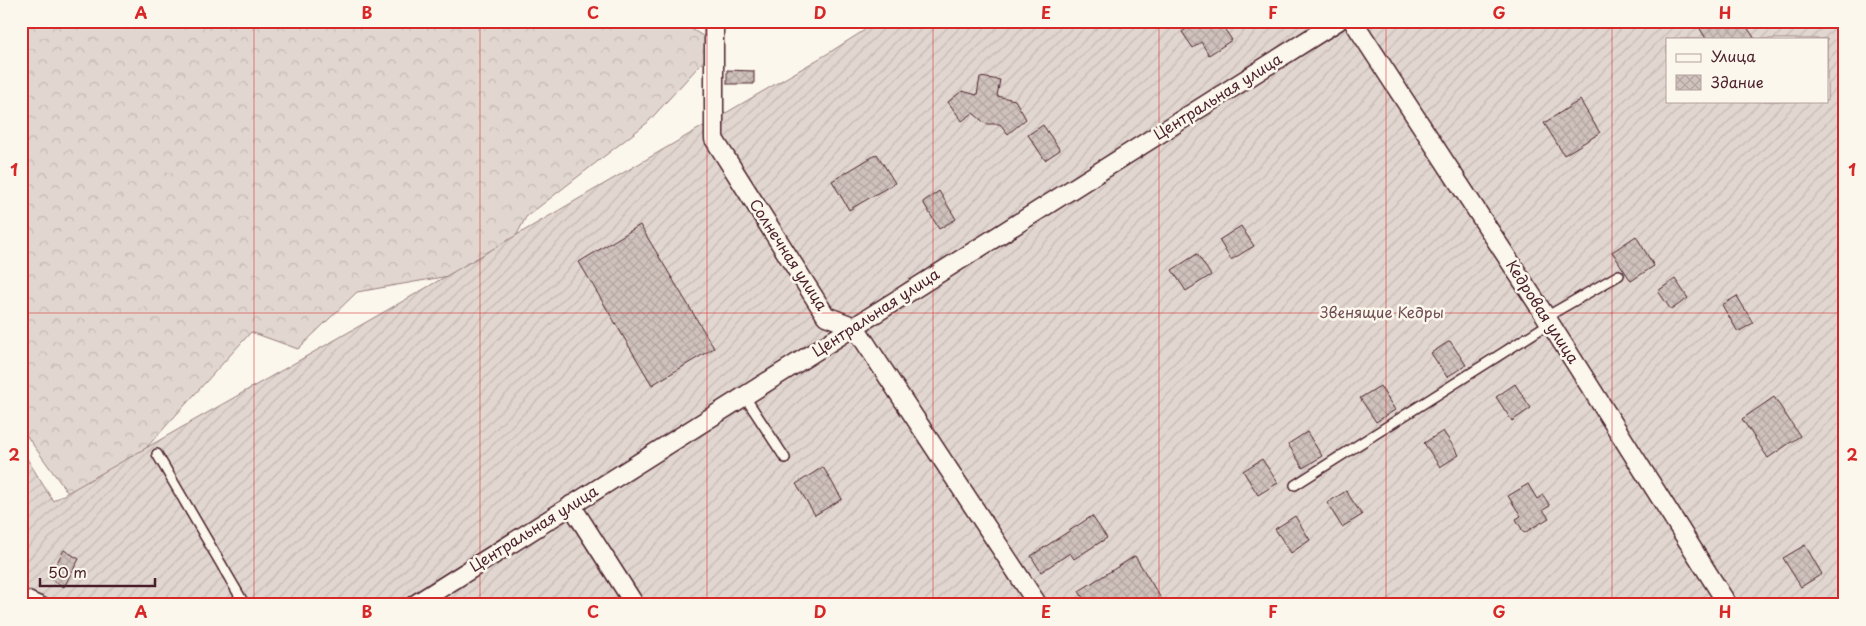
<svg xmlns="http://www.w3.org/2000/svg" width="1866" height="626" viewBox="0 0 1866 626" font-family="'Playpen Sans',sans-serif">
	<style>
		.forest { fill: url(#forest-crowns); stroke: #967b7e }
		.garden { fill: url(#garden-furrows); stroke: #967b7e; fill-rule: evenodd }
		.building { fill: url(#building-cross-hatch); stroke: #4a1f2b }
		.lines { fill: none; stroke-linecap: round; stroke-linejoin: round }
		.lane-casing { stroke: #4a1f2b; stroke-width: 12 }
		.street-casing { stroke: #4a1f2b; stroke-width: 21 }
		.lane { stroke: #fbf7ec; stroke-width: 9 }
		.street { stroke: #fbf7ec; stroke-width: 18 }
		.grid { fill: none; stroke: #d62828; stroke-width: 1; stroke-opacity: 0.55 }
		.labels { text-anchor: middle; stroke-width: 5; stroke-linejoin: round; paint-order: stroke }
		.street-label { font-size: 15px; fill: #4a1f2b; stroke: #fbf7ec }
		.park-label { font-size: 15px; fill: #704d54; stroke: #fbf7ec }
		.neatline { fill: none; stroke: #d62828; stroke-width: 2 }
		.grid-label { font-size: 16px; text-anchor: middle; font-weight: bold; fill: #d62828 }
	</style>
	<defs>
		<pattern id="forest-crowns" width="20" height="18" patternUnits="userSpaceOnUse" patternTransform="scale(1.25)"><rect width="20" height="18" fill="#e2d7d0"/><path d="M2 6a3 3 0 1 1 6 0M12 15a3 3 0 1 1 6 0" fill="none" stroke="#c3b8b3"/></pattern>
		<pattern id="garden-furrows" width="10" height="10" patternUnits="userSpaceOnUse" patternTransform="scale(1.25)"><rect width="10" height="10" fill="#e2d7d0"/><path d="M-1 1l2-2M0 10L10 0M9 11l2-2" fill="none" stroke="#c3b8b3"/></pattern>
		<pattern id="building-cross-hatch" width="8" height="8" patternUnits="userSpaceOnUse" patternTransform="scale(1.25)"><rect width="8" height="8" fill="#cfc2bc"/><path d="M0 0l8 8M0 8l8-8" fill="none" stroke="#b3a6a2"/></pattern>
	</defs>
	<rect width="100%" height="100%" fill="#fbf7ec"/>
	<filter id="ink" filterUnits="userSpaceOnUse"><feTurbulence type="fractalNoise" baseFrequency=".02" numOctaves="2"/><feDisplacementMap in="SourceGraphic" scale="10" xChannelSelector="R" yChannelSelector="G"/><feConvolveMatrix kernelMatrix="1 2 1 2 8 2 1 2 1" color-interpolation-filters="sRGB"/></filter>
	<g filter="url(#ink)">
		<!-- forest -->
		<polygon class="forest" points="21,21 678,21 718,45 647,123 526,217 500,267 357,292 298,349 251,332 100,499 73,500 21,428"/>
		<!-- garden -->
		<path class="garden" d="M879,21H1845V605H21V449L53,501L419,292L827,54ZM1667,39H1827V101H1667Z"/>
		<!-- building -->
		<g class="building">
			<polygon points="1198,21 1219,21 1232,40 1209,55 1201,42 1193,48 1182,32"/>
			<polygon points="1708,21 1743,21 1755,39 1706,39 1699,27"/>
			<polygon points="727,70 754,71 754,84 727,84"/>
			<polygon points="980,77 1000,80 997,96 1015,100 1026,119 1008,134 1000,124 986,124 973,113 962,121 948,102 962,91 977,95"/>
			<polygon points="1580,100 1600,133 1564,155 1544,123"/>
			<polygon points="1043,125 1060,150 1045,160 1028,135"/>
			<polygon points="877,154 895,183 849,210 832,181"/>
			<polygon points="939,191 956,219 939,229 923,202"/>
			<polygon points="640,225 714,348 652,385 579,262"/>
			<polygon points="1241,226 1254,246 1231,260 1219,240"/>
			<polygon points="1636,236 1654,266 1631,281 1612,252"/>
			<polygon points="1197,254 1211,275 1186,291 1172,270"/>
			<polygon points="1675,279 1688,298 1671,310 1658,291"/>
			<polygon points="1737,296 1753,323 1738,332 1722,305"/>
			<polygon points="1450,341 1466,365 1447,377 1431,353"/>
			<polygon points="1515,384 1531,408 1512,421 1496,397"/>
			<polygon points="1380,386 1395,410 1376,422 1360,398"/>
			<polygon points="1774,397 1800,436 1768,458 1742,419"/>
			<polygon points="1443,431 1459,455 1440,467 1424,443"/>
			<polygon points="1307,432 1322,456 1303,468 1288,444"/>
			<polygon points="1262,459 1278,483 1258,495 1243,471"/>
			<polygon points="823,467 842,499 815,515 796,484"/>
			<polygon points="1528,484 1537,499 1543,495 1550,506 1543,510 1549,518 1524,533 1516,519 1521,516 1508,496"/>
			<polygon points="1346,491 1362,515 1342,527 1327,503"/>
			<polygon points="1092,516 1107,538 1074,559 1070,553 1041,572 1031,556"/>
			<polygon points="1295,516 1310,540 1291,553 1275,529"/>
			<polygon points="1805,545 1822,574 1801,587 1783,558"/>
			<polygon points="64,550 79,559 64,587 48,578"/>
			<polygon points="1135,556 1165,605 1087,605 1079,591"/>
		</g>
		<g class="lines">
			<defs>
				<g id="lane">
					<polyline points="1546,317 1619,275"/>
					<polyline points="745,397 785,458"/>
					<polyline points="157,454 245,605"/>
					<polyline points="1295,485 1550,323"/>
					<polyline points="21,593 48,605"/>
				</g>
				<g id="street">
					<polyline points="714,21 714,139 826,316 855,327 1038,605"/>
					<polyline points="1353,21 1546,317 1728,605"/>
					<polyline points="571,505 635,605"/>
					<polyline points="414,605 1338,21"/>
				</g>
			</defs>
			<!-- lane casing -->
			<use href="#lane" class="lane-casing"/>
			<!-- street casing -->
			<use href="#street" class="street-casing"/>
			<!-- lane -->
			<use href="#lane" class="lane"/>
			<!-- street -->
			<use href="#street" class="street"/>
		</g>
	</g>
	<!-- grid -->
	<path class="grid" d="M254,21V605M480,21V605M707,21V605M933,21V605M1159,21V605M1386,21V605M1612,21V605M21,313H1845"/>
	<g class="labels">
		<!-- street labels -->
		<g class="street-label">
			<text transform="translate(1218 97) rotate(-32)" y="5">Центральная улица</text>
			<text transform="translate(788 255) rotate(57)" y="5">Солнечная улица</text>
			<text transform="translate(1542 312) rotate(57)" y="5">Кедровая улица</text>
			<text transform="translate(876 313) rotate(-33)" y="5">Центральная улица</text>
			<text transform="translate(534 529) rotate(-32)" y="5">Центральная улица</text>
		</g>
		<!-- park labels -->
		<g class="park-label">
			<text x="1382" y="318">Звенящие Кедры</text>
		</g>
	</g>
	<!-- margin -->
	<rect width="1866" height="626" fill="none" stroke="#fbf7ec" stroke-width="55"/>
	<!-- legend -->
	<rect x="1666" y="38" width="162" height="65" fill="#fbf7ec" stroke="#b4a19f"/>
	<rect x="1676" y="54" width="25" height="8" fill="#fbf7ec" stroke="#b4a19f"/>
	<text x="1711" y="62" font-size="15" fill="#4a1f2b">Улица</text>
	<rect x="1676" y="75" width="25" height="15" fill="url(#building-cross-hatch)" stroke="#b4a19f"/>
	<text x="1711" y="88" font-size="15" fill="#4a1f2b">Здание</text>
	<!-- scale -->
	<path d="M40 578v8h115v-8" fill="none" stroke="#4a1f2b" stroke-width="2.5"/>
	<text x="48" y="578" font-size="15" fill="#4a1f2b" stroke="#fbf7ec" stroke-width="4" paint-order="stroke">50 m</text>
	<rect x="28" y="28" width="1810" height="570" class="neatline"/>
	<g class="grid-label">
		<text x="141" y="19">A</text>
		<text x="367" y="19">B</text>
		<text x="593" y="19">C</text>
		<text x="820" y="19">D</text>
		<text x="1046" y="19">E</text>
		<text x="1273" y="19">F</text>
		<text x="1499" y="19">G</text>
		<text x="1725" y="19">H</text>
		<text x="14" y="176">1</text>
		<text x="1852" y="176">1</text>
		<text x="14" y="461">2</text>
		<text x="1852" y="461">2</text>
		<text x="141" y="618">A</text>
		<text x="367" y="618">B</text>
		<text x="593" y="618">C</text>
		<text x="820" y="618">D</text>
		<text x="1046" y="618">E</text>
		<text x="1273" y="618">F</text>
		<text x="1499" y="618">G</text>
		<text x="1725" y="618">H</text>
	</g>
</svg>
